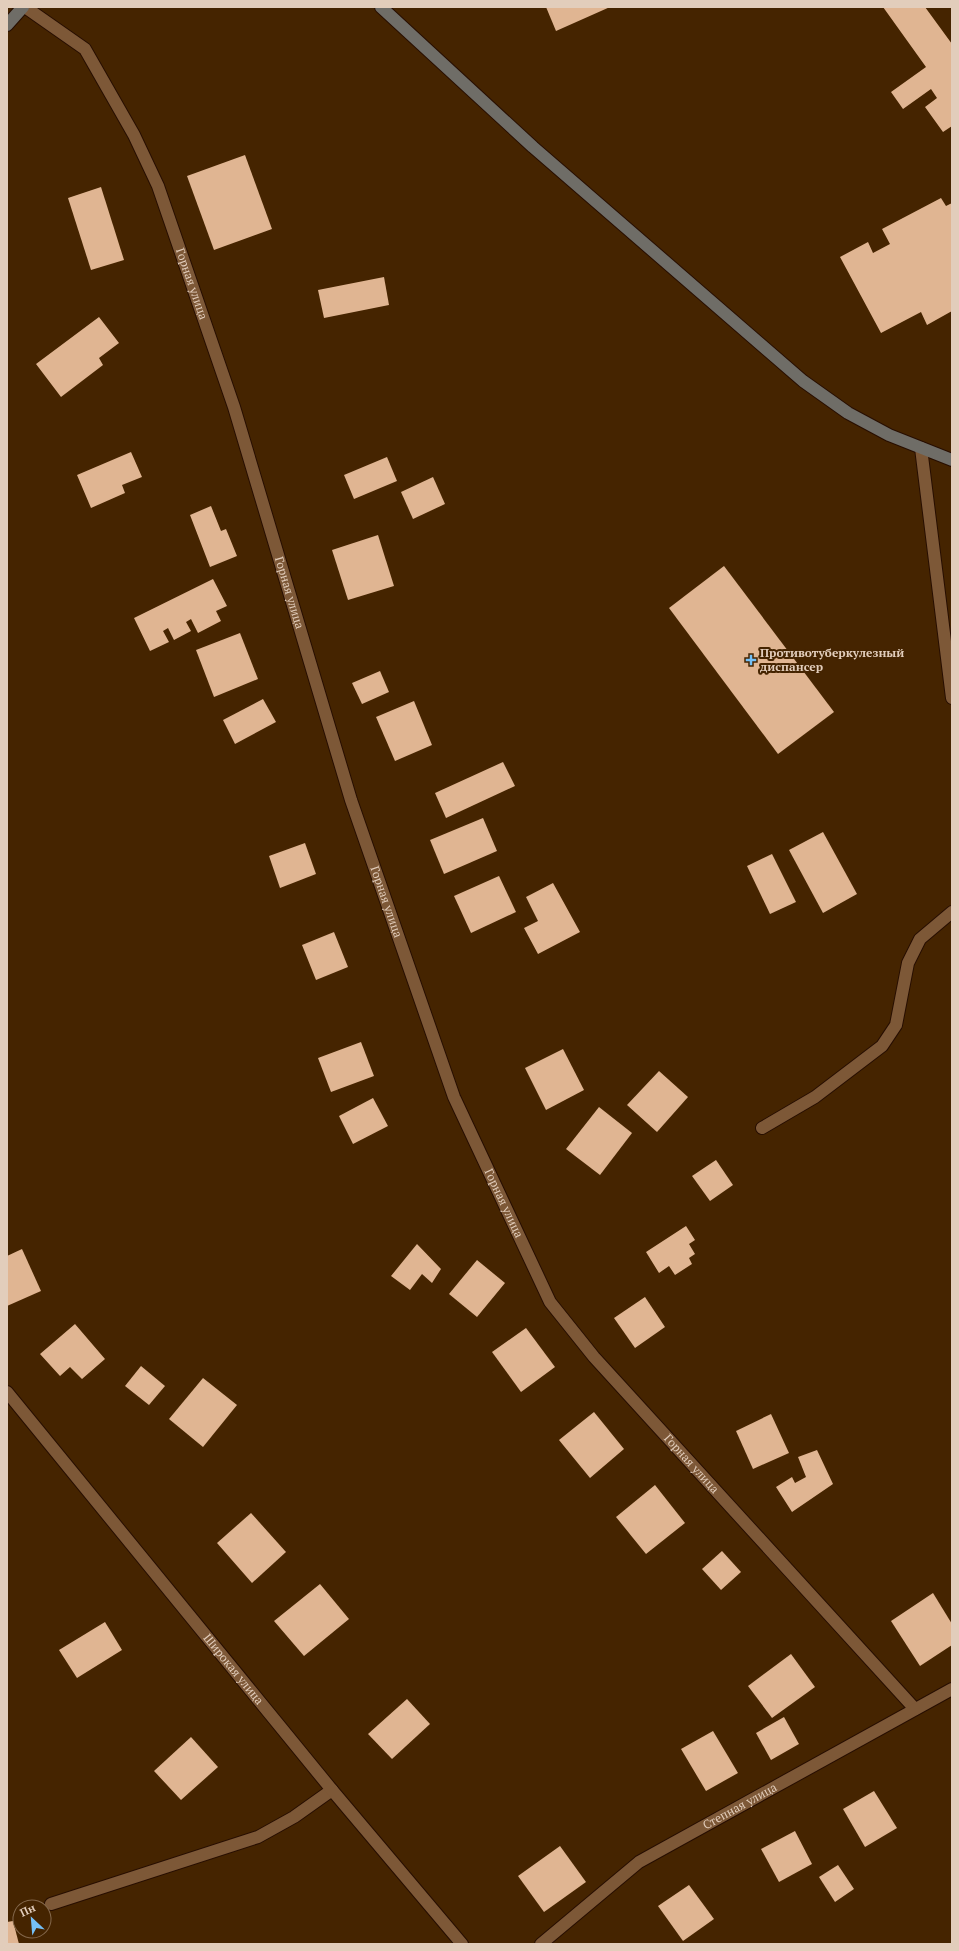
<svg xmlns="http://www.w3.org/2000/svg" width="959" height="1951" viewBox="0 0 959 1951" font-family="'PT Serif',serif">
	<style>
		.building { fill: #e0b592 }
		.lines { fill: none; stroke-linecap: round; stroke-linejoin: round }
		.lane-casing { stroke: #270e00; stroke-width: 14 }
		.street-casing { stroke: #270e00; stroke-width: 14 }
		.secondary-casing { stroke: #270e00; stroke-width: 14 }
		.lane { stroke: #7d5837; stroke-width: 12 }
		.street { stroke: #7d5837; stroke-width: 12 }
		.secondary { stroke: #6f6d67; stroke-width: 12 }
		.poi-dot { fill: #75c0f6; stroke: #452400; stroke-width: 1.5 }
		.labels { text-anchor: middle; stroke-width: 4; stroke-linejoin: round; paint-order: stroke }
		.street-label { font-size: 12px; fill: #e2cdbb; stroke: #452400 }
		.poi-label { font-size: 12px; font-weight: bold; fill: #e2cdbb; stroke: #452400; text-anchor: start }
	</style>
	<rect width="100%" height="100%" fill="#452400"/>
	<!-- building -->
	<g class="building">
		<polygon points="546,7 610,7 556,31"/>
		<polygon points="883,7 925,7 952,44 952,126 943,132 925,107 937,98 931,89 903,109 891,92 926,67"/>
		<polygon points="245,155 272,229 214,250 187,176"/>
		<polygon points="101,187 124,260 91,270 68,198"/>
		<polygon points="941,198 946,206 952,203 952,311 927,325 921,312 881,333 840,257 868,242 873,253 890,244 882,229"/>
		<polygon points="384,277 389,305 324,318 318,290"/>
		<polygon points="99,317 119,343 99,358 103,365 61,397 36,364"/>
		<polygon points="131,452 142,477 122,485 125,493 91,508 77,475"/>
		<polygon points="387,457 397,481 354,499 344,475"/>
		<polygon points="433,477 445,504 413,519 401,492"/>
		<polygon points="211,506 221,531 226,529 237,556 210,567 190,515"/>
		<polygon points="378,535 394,586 348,600 332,550"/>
		<polygon points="724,566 834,712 778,754 669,608"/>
		<polygon points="213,579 227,606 216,611 221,621 198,633 191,619 186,622 191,631 174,640 168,628 163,631 169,642 150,651 134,618"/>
		<polygon points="240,633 258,679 214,697 196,650"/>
		<polygon points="380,671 389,692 362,704 352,683"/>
		<polygon points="263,699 276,722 235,744 223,720"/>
		<polygon points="414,701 432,745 395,761 376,717"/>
		<polygon points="503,762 515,786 446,818 435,793"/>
		<polygon points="483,818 497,851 444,874 430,840"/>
		<polygon points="823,832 857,894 823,913 789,850"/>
		<polygon points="305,843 316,874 280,888 269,856"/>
		<polygon points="772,854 796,902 770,914 747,866"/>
		<polygon points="499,876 516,912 471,933 454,896"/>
		<polygon points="553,883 580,932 538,954 524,928 538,921 526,897"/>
		<polygon points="334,932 348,967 316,980 302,945"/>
		<polygon points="361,1042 374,1076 331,1092 318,1058"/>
		<polygon points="563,1049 584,1090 546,1110 525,1068"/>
		<polygon points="659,1071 688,1097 657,1132 627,1105"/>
		<polygon points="373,1098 388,1126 353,1144 339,1116"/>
		<polygon points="599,1107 632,1133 600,1175 566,1149"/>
		<polygon points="716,1160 733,1185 710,1201 692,1176"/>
		<polygon points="686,1226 695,1240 689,1244 695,1254 689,1258 692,1264 675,1275 669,1266 659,1273 646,1252"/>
		<polygon points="417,1244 441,1269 432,1283 422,1274 410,1290 391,1276"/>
		<polygon points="22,1249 41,1291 7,1306 7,1256"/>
		<polygon points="477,1260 505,1283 477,1317 449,1294"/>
		<polygon points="645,1297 665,1327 635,1348 614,1318"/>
		<polygon points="75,1324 105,1359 82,1379 70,1367 60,1376 40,1354"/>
		<polygon points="526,1328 555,1367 521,1392 492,1352"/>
		<polygon points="141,1366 165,1386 149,1405 125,1386"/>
		<polygon points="203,1378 237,1405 203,1447 169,1419"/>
		<polygon points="594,1412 624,1449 590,1478 559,1440"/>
		<polygon points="771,1414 789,1453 753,1469 736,1431"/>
		<polygon points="817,1450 833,1484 792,1512 776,1487 792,1477 795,1483 806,1477 798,1457"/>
		<polygon points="655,1485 685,1523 646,1554 616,1517"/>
		<polygon points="251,1513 286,1552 252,1583 217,1543"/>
		<polygon points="722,1551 741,1572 721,1590 702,1569"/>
		<polygon points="320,1584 349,1619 304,1656 274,1621"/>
		<polygon points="933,1593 952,1624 952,1645 920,1666 891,1621"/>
		<polygon points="105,1622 122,1650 77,1678 59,1650"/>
		<polygon points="791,1654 815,1687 772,1718 748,1686"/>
		<polygon points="407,1699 430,1724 392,1759 368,1734"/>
		<polygon points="784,1717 799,1744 771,1760 756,1733"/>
		<polygon points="713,1731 738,1773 706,1791 681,1749"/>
		<polygon points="191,1737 218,1767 181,1800 154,1771"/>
		<polygon points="874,1791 897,1828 865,1847 843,1809"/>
		<polygon points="795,1831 812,1864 779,1882 761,1849"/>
		<polygon points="560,1846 586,1882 544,1912 518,1876"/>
		<polygon points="838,1865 854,1889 835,1902 819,1877"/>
		<polygon points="689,1885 714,1919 683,1941 658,1906"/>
		<polygon points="13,1921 19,1944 7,1944 7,1922"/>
	</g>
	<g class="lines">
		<defs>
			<g id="lane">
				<polyline points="921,448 952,698"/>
				<polyline points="762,1128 815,1097 882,1046 896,1025 908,963 920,939 952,912"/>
				<polyline points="51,1904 258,1837 294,1817 332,1790"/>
			</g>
			<g id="street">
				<path id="s1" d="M25,7L85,49L134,135L158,186L234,407L351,800L454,1097L550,1302L594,1357L915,1709"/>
				<path id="s2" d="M7,1392L332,1790L462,1944"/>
				<path id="s3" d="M541,1944L639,1862L952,1689"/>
			</g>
			<g id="secondary">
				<polyline points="381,7 533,147 803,381 848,413 889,435 952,460"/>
				<polyline points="7,25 23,7"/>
			</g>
		</defs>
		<!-- lane casing -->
		<use href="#lane" class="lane-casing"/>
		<!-- street casing -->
		<use href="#street" class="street-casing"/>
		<!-- secondary casing -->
		<use href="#secondary" class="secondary-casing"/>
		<!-- lane -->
		<use href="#lane" class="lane"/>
		<!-- street -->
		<use href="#street" class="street"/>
		<!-- secondary -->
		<use href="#secondary" class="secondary"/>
	</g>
	<!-- markers -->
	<path class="poi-dot" d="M749 654h4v4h4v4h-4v4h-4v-4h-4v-4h4z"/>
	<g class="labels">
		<!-- street labels -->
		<g class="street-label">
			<text dy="4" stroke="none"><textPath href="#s1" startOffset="332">Горная улица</textPath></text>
			<text dy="4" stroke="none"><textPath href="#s1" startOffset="656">Горная улица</textPath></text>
			<text dy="4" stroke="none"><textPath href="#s1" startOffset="980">Горная улица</textPath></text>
			<text dy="4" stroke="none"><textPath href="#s1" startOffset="1304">Горная улица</textPath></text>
			<text dy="4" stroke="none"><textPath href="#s1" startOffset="1628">Горная улица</textPath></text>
			<text dy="4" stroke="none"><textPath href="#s2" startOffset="358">Широкая улица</textPath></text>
			<text dy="4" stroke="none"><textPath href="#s3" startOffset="243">Степная улица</textPath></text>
		</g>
		<!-- poi labels -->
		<g class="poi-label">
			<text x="760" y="657">Противотуберкулезный<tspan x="760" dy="14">диспансер</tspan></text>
		</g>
	</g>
	<!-- border -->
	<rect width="959" height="1951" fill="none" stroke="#e2cdbb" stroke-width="16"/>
	<!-- north arrow -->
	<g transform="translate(32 1919) rotate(334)"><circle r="19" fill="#452400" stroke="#84684b"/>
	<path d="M0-3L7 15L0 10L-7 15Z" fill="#75c0f6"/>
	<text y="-6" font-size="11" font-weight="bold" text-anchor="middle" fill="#e2cdbb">Пн</text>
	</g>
</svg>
